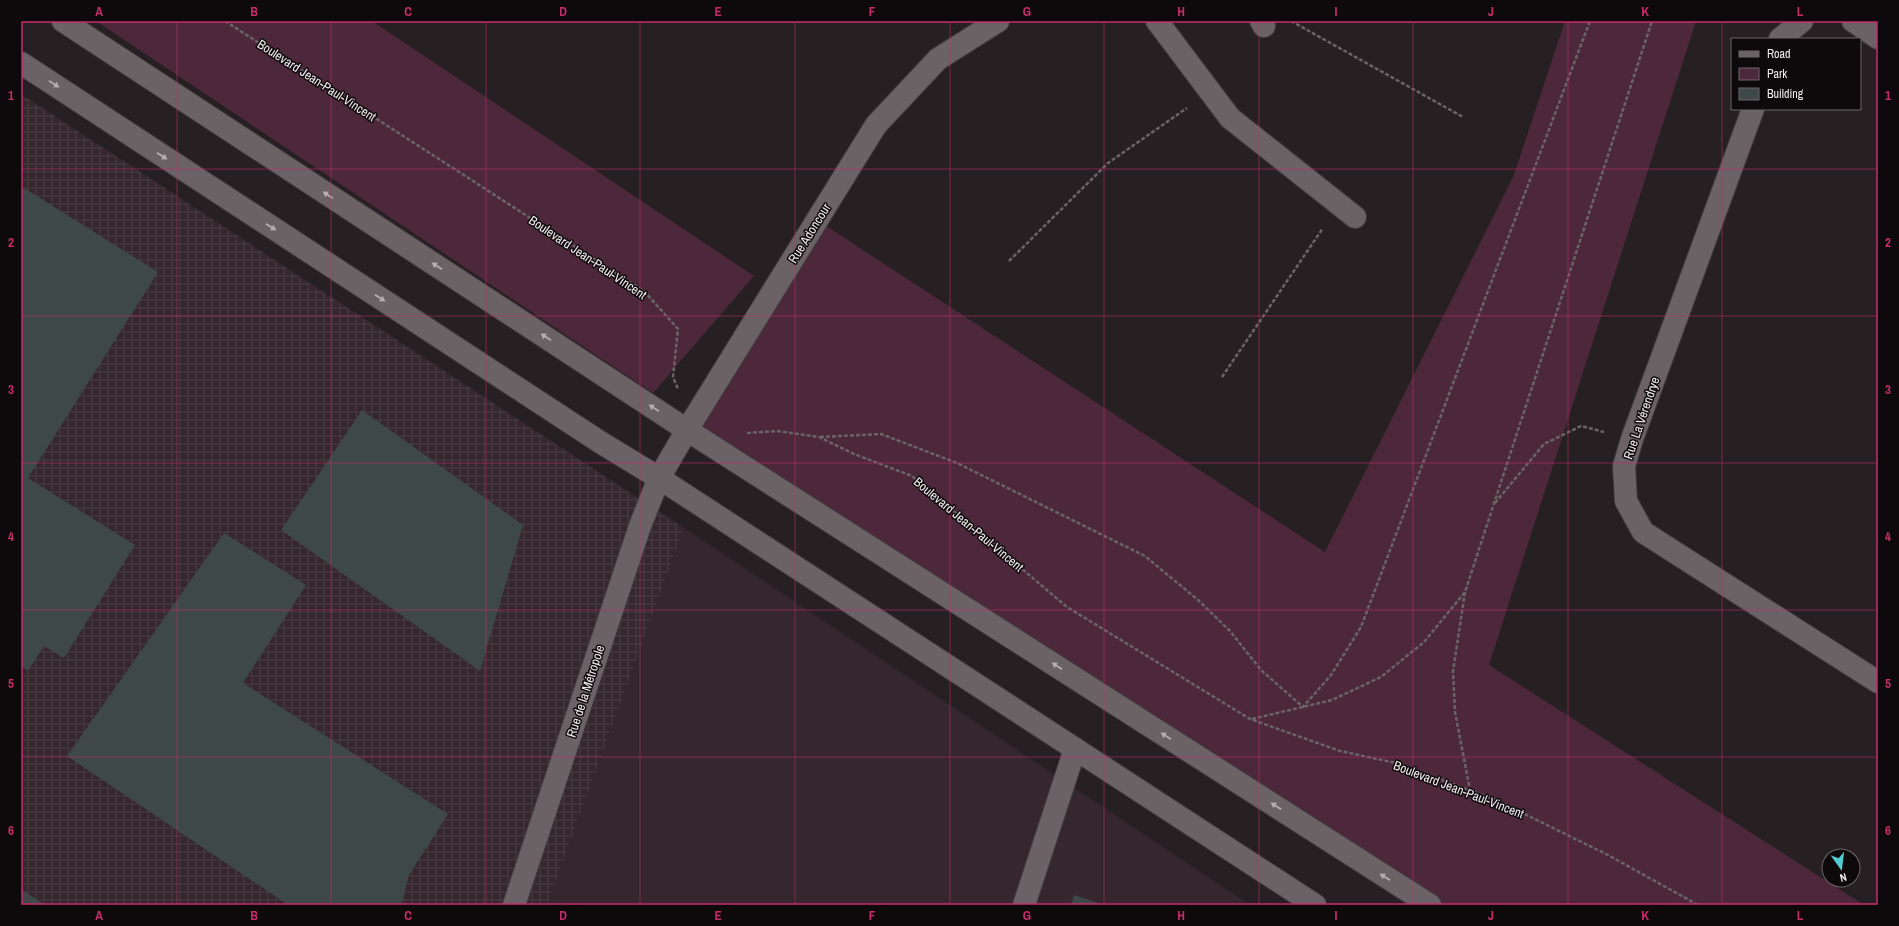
<svg xmlns="http://www.w3.org/2000/svg" width="1899" height="926" viewBox="0 0 1899 926" font-family="'Archivo Narrow',sans-serif">
	<style>
		.built { fill: #35272d }
		.industrial { fill: url(#industrial-grid) }
		.green { fill: #4c283a }
		.building { fill: #3e4849 }
		.lines { fill: none; stroke-linecap: round; stroke-linejoin: round }
		.minor-casing { stroke: #423b3e; stroke-width: 24 }
		.path { stroke: #6a6467; stroke-width: 2.5; stroke-dasharray: 4 2; stroke-linecap: butt }
		.minor { stroke: #6b6266; stroke-width: 22 }
		.oneway { fill: #b6afb2 }
		.grid { fill: none; stroke: #c72d6a; stroke-width: 1; stroke-opacity: 0.55 }
		.labels { text-anchor: middle; stroke-width: 3; stroke-linejoin: round; paint-order: stroke }
		.street-label { font-size: 13px; fill: #f4eef1; stroke: #0e0a0c }
		.neatline { fill: none; stroke: #c72d6a; stroke-width: 1.5 }
		.grid-label { font-size: 13px; text-anchor: middle; font-weight: bold; fill: #c72d6a }
	</style>
	<defs>
		<pattern id="industrial-grid" width="8" height="8" patternUnits="userSpaceOnUse"><rect width="8" height="8" fill="#35272d"/><path d="M0 4h8M4 0v8" fill="none" stroke="#493c42"/></pattern>
	</defs>
	<rect width="100%" height="100%" fill="#272023"/>
	<!-- built -->
	<polygon class="built" points="684,528 1250,905 547,905"/>
	<!-- industrial -->
	<polygon class="industrial" points="21,94 684,528 547,905 21,905"/>
	<!-- green -->
	<g class="green">
		<polygon points="96,21 372,21 754,276 653,393"/>
		<polygon points="1565,21 1696,21 1489,665 1864,905 1432,905 687,430 817,220 1325,552 1514,175"/>
	</g>
	<!-- building -->
	<g class="building">
		<polygon points="21,186 158,272 28,478 135,545 64,658 44,646 28,671 21,667"/>
		<polygon points="362,410 523,525 480,671 281,530"/>
		<polygon points="224,533 306,585 243,683 448,814 409,875 401,905 288,905 67,756"/>
		<polygon points="21,889 45,905 21,905"/>
		<polygon points="1074,895 1104,905 1071,905"/>
	</g>
	<g class="lines">
		<defs>
			<g id="minor">
				<polyline points="63,21 687,430 1430,905"/>
				<polyline points="1157,21 1230,118 1355,217"/>
				<polyline points="1261,21 1264,26"/>
				<polyline points="1853,21 1878,38"/>
				<polyline points="1780,39 1802,21"/>
				<polyline points="21,63 600,442 659,478 1315,905"/>
				<polyline points="1753,109 1632,439 1624,466 1626,501 1643,532 1878,682"/>
				<polyline points="514,905 640,526 659,478 687,430 876,125 938,59 998,21"/>
				<polyline points="1024,905 1075,749"/>
			</g>
		</defs>
		<!-- minor casing -->
		<use href="#minor" class="minor-casing"/>
		<!-- path -->
		<g class="path">
			<polyline points="225,21 645,292 678,329 673,377 678,389"/>
			<polyline points="1291,21 1463,117"/>
			<polyline points="1009,261 1108,163 1187,108"/>
			<polyline points="1222,377 1323,228"/>
			<polyline points="747,433 777,431 819,437 854,454 912,476 1067,607 1250,719 1340,751 1396,763 1496,800 1608,855 1698,905"/>
			<polyline points="820,437 881,434 957,463 1145,556 1198,600 1230,631 1261,670 1303,707 1331,675 1361,627 1590,21"/>
			<polyline points="1495,503 1544,444 1581,426 1604,432"/>
			<polyline points="1465,592 1453,671 1455,712 1470,790"/>
			<polyline points="1252,719 1332,700 1381,677 1424,642 1465,592 1652,21"/>
		</g>
		<!-- minor -->
		<use href="#minor" class="minor"/>
	</g>
	<!-- one-way arrows -->
	<defs><path id="oneway-solid" d="M-6-.8H1V-3.2L6.5 0L1 3.2V.8H-6Z"/></defs>
	<g class="oneway">
		<use href="#oneway-solid" transform="translate(54 84) rotate(33)"/>
		<use href="#oneway-solid" transform="translate(162 156) rotate(33)"/>
		<use href="#oneway-solid" transform="translate(328 195) rotate(-147)"/>
		<use href="#oneway-solid" transform="translate(271 227) rotate(33)"/>
		<use href="#oneway-solid" transform="translate(437 266) rotate(-147)"/>
		<use href="#oneway-solid" transform="translate(380 298) rotate(33)"/>
		<use href="#oneway-solid" transform="translate(546 337) rotate(-147)"/>
		<use href="#oneway-solid" transform="translate(654 408) rotate(-147)"/>
		<use href="#oneway-solid" transform="translate(1057 666) rotate(-147)"/>
		<use href="#oneway-solid" transform="translate(1166 736) rotate(-147)"/>
		<use href="#oneway-solid" transform="translate(1276 806) rotate(-147)"/>
		<use href="#oneway-solid" transform="translate(1385 877) rotate(-147)"/>
	</g>
	<!-- grid -->
	<path class="grid" d="M177,21V905M331,21V905M486,21V905M640,21V905M795,21V905M950,21V905M1104,21V905M1259,21V905M1413,21V905M1568,21V905M1722,21V905M21,169H1878M21,316H1878M21,463H1878M21,610H1878M21,757H1878"/>
	<g class="labels">
		<!-- street labels -->
		<g class="street-label">
			<text transform="translate(317 80) rotate(33)" y="5">Boulevard Jean-Paul-Vincent</text>
			<text transform="translate(809 233) rotate(-58)" y="5">Rue Adoncour</text>
			<text transform="translate(588 257) rotate(34)" y="5">Boulevard Jean-Paul-Vincent</text>
			<text transform="translate(1641 418) rotate(-71)" y="5">Rue La Vérendrye</text>
			<text transform="translate(969 524) rotate(40)" y="5">Boulevard Jean-Paul-Vincent</text>
			<text transform="translate(585 691) rotate(-72)" y="5">Rue de la Métropole</text>
			<text transform="translate(1459 789) rotate(21)" y="5">Boulevard Jean-Paul-Vincent</text>
		</g>
	</g>
	<!-- border -->
	<rect width="1899" height="926" fill="none" stroke="#0e0a0c" stroke-width="44"/>
	<!-- legend -->
	<rect x="1731" y="38" width="130" height="72" fill="#0e0a0c" stroke="#6a6568"/>
	<rect x="1739" y="51" width="20" height="6" fill="#6b6266" stroke="#6a6568"/>
	<text x="1767" y="58" font-size="12" fill="#f4eef1">Road</text>
	<rect x="1739" y="68" width="20" height="12" fill="#4c283a" stroke="#6a6568"/>
	<text x="1767" y="78" font-size="12" fill="#f4eef1">Park</text>
	<rect x="1739" y="88" width="20" height="12" fill="#3e4849" stroke="#6a6568"/>
	<text x="1767" y="98" font-size="12" fill="#f4eef1">Building</text>
	<!-- north arrow -->
	<g transform="translate(1841 868) rotate(166)"><circle r="19" fill="#0e0a0c" stroke="#6a6568"/>
	<path d="M0-3L7 15L0 10L-7 15Z" fill="#51ccd3"/>
	<text y="-6" font-size="11" font-weight="bold" text-anchor="middle" fill="#f4eef1">N</text>
	</g>
	<rect x="22" y="22" width="1855" height="882" class="neatline"/>
	<g class="grid-label">
		<text x="99" y="16">A</text>
		<text x="254" y="16">B</text>
		<text x="408" y="16">C</text>
		<text x="563" y="16">D</text>
		<text x="718" y="16">E</text>
		<text x="872" y="16">F</text>
		<text x="1027" y="16">G</text>
		<text x="1181" y="16">H</text>
		<text x="1336" y="16">I</text>
		<text x="1491" y="16">J</text>
		<text x="1645" y="16">K</text>
		<text x="1800" y="16">L</text>
		<text x="11" y="100">1</text>
		<text x="1888" y="100">1</text>
		<text x="11" y="247">2</text>
		<text x="1888" y="247">2</text>
		<text x="11" y="394">3</text>
		<text x="1888" y="394">3</text>
		<text x="11" y="541">4</text>
		<text x="1888" y="541">4</text>
		<text x="11" y="688">5</text>
		<text x="1888" y="688">5</text>
		<text x="11" y="835">6</text>
		<text x="1888" y="835">6</text>
		<text x="99" y="920">A</text>
		<text x="254" y="920">B</text>
		<text x="408" y="920">C</text>
		<text x="563" y="920">D</text>
		<text x="718" y="920">E</text>
		<text x="872" y="920">F</text>
		<text x="1027" y="920">G</text>
		<text x="1181" y="920">H</text>
		<text x="1336" y="920">I</text>
		<text x="1491" y="920">J</text>
		<text x="1645" y="920">K</text>
		<text x="1800" y="920">L</text>
	</g>
</svg>
